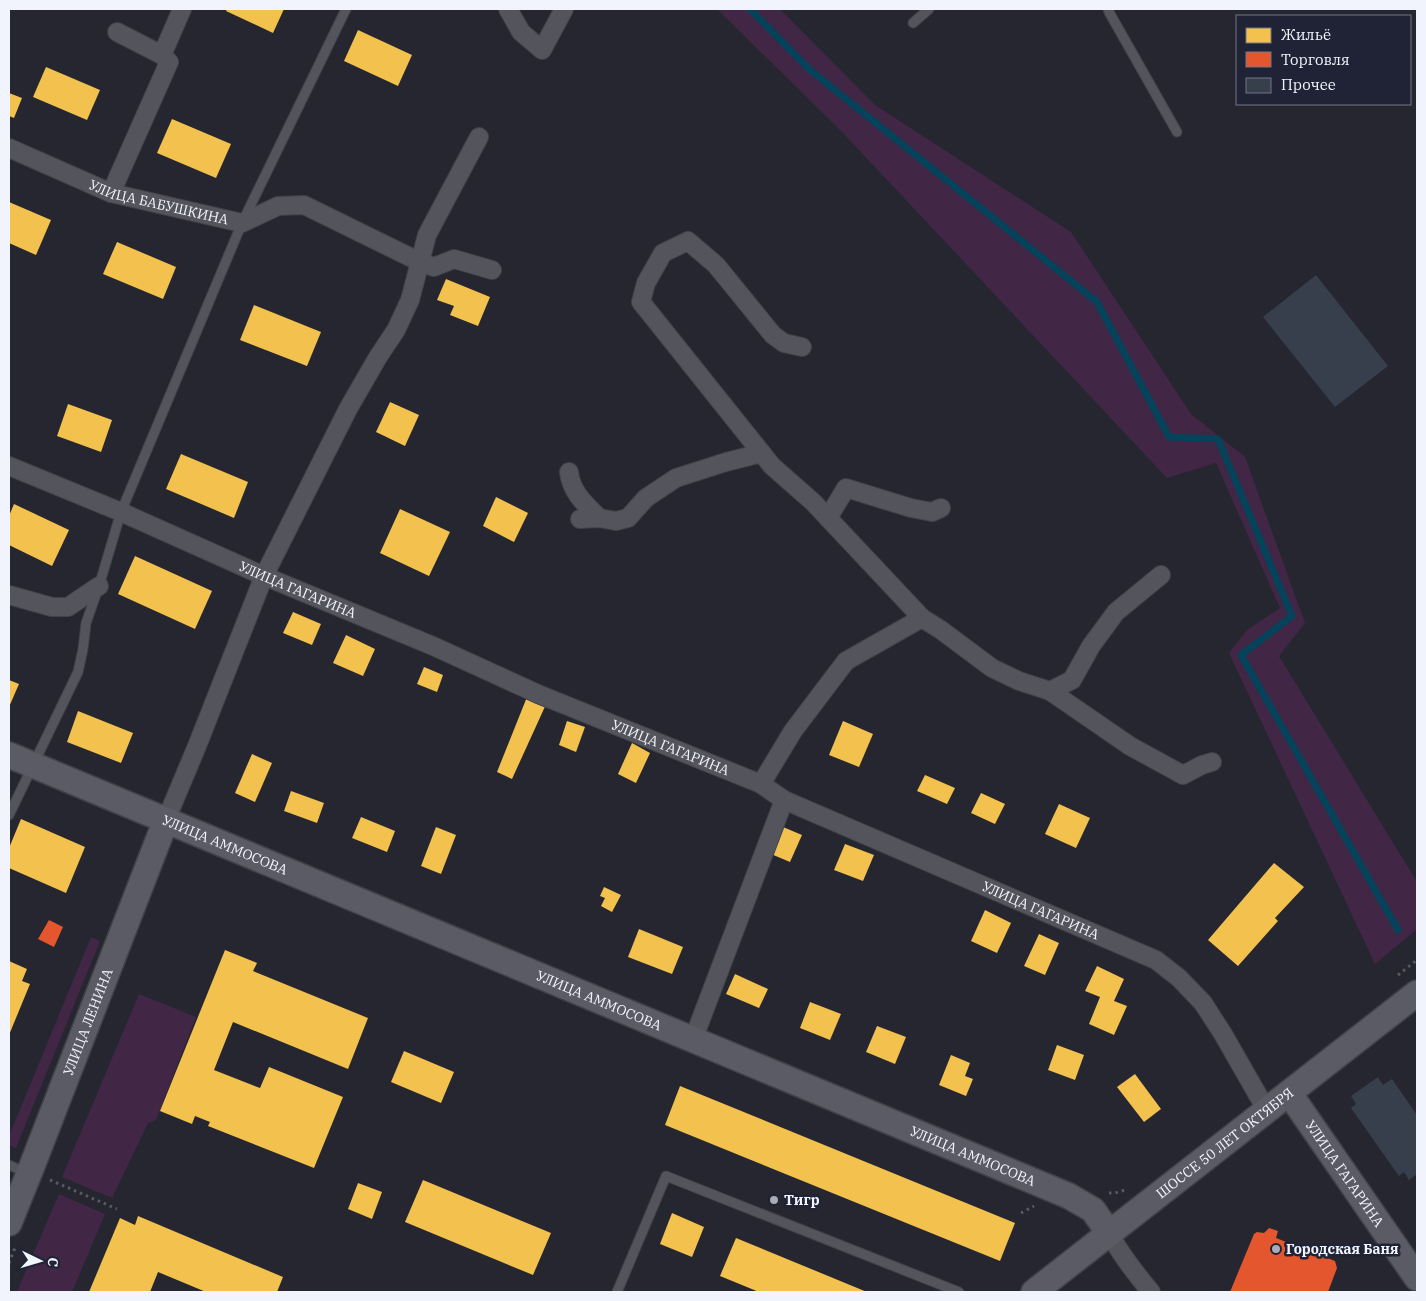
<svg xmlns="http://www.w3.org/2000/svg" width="1426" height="1301" viewBox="0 0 1426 1301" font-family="'IBM Plex Serif',serif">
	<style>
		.green { fill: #422646 }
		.homes { fill: #f2c14e }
		.shops { fill: #e4572e }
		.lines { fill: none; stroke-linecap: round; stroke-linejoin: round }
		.stream { stroke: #044359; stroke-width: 7 }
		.building { fill: #373f4d }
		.lane-casing { stroke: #404149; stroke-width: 11 }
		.street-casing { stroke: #404149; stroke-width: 20 }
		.secondary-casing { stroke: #404149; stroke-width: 28 }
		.path { stroke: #595a60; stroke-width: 3; stroke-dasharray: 2.5 4; stroke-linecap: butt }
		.lane { stroke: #54555c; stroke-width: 9 }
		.street { stroke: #54555c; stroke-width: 18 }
		.secondary { stroke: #5b5b65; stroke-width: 25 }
		.poi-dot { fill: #aaabb5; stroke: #202335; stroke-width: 2 }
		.labels { text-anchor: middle; stroke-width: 5; stroke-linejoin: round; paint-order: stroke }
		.street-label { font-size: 14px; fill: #f1f3fd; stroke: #202335 }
		.poi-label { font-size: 14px; font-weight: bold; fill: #f1f3fd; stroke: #202335; text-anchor: start }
	</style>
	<rect width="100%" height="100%" fill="#252630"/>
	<!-- green -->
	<g class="green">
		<polygon points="717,9 780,9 875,105 1071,232 1191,414 1245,457 1305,623 1279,656 1417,882 1417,929 1375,964 1229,653 1247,630 1280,608 1216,463 1167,478 842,132"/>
		<polygon points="91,937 100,941 16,1148 9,1145 9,1136"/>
		<polygon points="139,994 196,1017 156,1120 148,1123 112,1198 62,1177"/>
		<polygon points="59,1194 105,1214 72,1292 17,1292"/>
	</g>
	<!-- homes -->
	<g class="homes">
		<polygon points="227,9 284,9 273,33 226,11"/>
		<polygon points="358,30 412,55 398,86 344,61"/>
		<polygon points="46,67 100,90 87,120 33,97"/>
		<polygon points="9,93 22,98 14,118 9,116"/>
		<polygon points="172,119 231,144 216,178 157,153"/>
		<polygon points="9,202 51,220 36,255 9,243"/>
		<polygon points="117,242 176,267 163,299 103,274"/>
		<polygon points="446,279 490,297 478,326 450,315 454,306 437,300"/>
		<polygon points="254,305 321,332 307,366 240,340"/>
		<polygon points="390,402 419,415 405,446 376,432"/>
		<polygon points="68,404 112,420 101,452 57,436"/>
		<polygon points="181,454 248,482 234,518 166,489"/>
		<polygon points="496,497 528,513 514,542 483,526"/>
		<polygon points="14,504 69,530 52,566 9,545 9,516"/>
		<polygon points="400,509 450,532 429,576 380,553"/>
		<polygon points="135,556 212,591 195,629 118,594"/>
		<polygon points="293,612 321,624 312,645 283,633"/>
		<polygon points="346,635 375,649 363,676 333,663"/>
		<polygon points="424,667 443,675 437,692 417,684"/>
		<polygon points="9,680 19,684 9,707"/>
		<polygon points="529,692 548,700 512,779 497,772"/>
		<polygon points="78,711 133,733 121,763 67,742"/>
		<polygon points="567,721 585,727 576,752 559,745"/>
		<polygon points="843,721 873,734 859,767 829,755"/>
		<polygon points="632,743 650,753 636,783 618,774"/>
		<polygon points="252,754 272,763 255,802 235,793"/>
		<polygon points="925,775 955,788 947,804 917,791"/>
		<polygon points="291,791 324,803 317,823 284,811"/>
		<polygon points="981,793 1005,804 995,824 971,813"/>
		<polygon points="1059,804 1090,818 1076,848 1045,834"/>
		<polygon points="361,817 395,831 387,852 352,838"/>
		<polygon points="21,819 85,847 66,893 9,868 9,848"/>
		<polygon points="436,827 456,835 441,874 421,866"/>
		<polygon points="783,827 802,835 790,862 771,854"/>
		<polygon points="845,844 874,855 863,881 834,870"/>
		<polygon points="1274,863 1304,887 1275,918 1278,921 1238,966 1208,940"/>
		<polygon points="604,887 621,895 612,912 601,906 605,898 600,896"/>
		<polygon points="985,910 1011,923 997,953 971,941"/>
		<polygon points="639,929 683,947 672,974 628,957"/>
		<polygon points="1039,934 1059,943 1045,975 1024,966"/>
		<polygon points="225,950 257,963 253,971 368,1018 348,1069 233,1022 214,1070 260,1088 269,1067 343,1097 314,1168 208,1126 210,1122 195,1116 192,1124 160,1111"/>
		<polygon points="9,961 27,969 22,981 30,984 9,1035"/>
		<polygon points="1097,966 1124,979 1114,1001 1127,1006 1114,1035 1089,1024 1100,997 1085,991"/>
		<polygon points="735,974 768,989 759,1008 726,994"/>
		<polygon points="810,1002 841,1014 830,1040 800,1028"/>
		<polygon points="877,1026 906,1037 895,1064 866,1052"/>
		<polygon points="1057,1045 1084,1055 1075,1080 1048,1070"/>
		<polygon points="404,1051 454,1072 441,1103 391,1082"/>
		<polygon points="951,1055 970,1063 965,1076 973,1079 966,1096 939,1085"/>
		<polygon points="1135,1074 1161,1109 1144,1122 1117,1087"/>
		<polygon points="680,1086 1015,1223 1000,1261 665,1125"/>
		<polygon points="423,1180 551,1233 533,1275 405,1222"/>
		<polygon points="358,1183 382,1192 372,1219 348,1209"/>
		<polygon points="672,1213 704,1227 692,1257 660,1244"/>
		<polygon points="138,1216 283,1277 277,1292 206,1292 158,1272 150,1292 89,1292 120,1218 135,1225"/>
		<polygon points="736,1238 867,1292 759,1292 720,1276"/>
	</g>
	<!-- shops -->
	<g class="shops">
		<polygon points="49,920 63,927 54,947 38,939"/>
		<polygon points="1269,1228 1278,1231 1276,1238 1335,1261 1337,1268 1328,1292 1230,1292 1254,1234 1257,1232 1264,1233"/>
	</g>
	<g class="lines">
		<!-- stream -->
		<polyline class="stream" points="750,9 809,69 1097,302 1169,437 1218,439 1292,616 1241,655 1398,930"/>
	</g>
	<!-- building -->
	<g class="building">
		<polygon points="1316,275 1388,366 1335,407 1263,317"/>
		<polygon points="1378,1077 1383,1085 1392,1079 1417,1115 1417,1174 1409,1180 1404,1172 1399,1176 1351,1108 1356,1104 1351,1096"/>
	</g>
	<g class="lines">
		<defs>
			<g id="lane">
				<polyline points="1108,9 1109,12 1177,132"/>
				<polyline points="913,23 929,9"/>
				<polyline points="9,815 78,672 83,649 86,623 99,586 121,512 242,223 346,9"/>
				<polyline points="9,1165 27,1173"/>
				<polyline points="617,1292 666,1176 959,1292"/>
			</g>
			<g id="street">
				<polyline points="508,9 521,32 542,50 564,9"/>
				<polyline points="117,32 162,55"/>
				<path id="s1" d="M9,148L111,193L242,223L278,206L304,205L420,262L434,267L454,259L492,270"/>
				<polyline points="111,193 169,62 162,55 182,9"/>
				<polyline points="802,347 784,343 773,335 716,265 688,241 663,253 646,283 641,302 772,466 813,502 922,618 941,630 992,668 1019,681 1050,691 1130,746 1183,775 1202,765 1212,762"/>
				<path id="s2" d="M9,466L121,512L264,576L433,646L538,694L761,784L784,800L1156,960L1179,978L1203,1003L1223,1034L1267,1111"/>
				<path d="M569,472C571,492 585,504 599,518"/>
				<polyline points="828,518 846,488 911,508 932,512 941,508"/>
				<polyline points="580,519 599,518 616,521 628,518 646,498 676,478 726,462 762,453"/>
				<polyline points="9,595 52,607 68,607 99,586"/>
				<polyline points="1050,691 1072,680 1091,646 1116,612 1161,575"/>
				<polyline points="761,784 793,731 846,661 922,618"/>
				<polyline points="166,820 197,746 264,576 348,409 378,357 396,330 410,300 427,235 479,137"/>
				<polyline points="693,1040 784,800"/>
				<path d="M1109,1233C1121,1255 1135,1273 1151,1292"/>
			</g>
			<g id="secondary">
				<path id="s3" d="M9,755L1069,1196L1093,1210L1109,1233"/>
				<path id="s4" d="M1289,1093L1417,1278"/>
				<path id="s5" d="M9,1223L32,1166L166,820"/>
				<path id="s6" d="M1034,1292L1417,993"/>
			</g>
		</defs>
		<!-- lane casing -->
		<use href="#lane" class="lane-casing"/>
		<!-- street casing -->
		<use href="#street" class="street-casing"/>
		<!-- secondary casing -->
		<use href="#secondary" class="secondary-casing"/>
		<!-- path -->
		<g class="path">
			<polyline points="1398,975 1417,960"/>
			<polyline points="50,1180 117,1209"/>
			<polyline points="1109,1193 1115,1193 1125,1190"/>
			<polyline points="1021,1213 1034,1206"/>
			<polyline points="9,1263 16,1245"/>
		</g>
		<!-- lane -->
		<use href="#lane" class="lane"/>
		<!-- street -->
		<use href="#street" class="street"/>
		<!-- secondary -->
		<use href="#secondary" class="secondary"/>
	</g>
	<!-- markers -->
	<g class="poi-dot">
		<circle cx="774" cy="1200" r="5"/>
		<circle cx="1276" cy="1249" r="5"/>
	</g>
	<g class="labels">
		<!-- street labels -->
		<g class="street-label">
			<text dy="5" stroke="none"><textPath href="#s1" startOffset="160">УЛИЦА БАБУШКИНА</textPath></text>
			<text dy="5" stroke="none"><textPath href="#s2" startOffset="314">УЛИЦА ГАГАРИНА</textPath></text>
			<text dy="5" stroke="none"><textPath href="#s2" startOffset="719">УЛИЦА ГАГАРИНА</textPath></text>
			<text dy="5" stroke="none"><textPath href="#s3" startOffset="234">УЛИЦА АММОСОВА</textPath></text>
			<text dy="5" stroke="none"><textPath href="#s2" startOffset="1124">УЛИЦА ГАГАРИНА</textPath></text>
			<text dy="5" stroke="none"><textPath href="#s3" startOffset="639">УЛИЦА АММОСОВА</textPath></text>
			<text dy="5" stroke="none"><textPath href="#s5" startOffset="216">УЛИЦА ЛЕНИНА</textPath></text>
			<text dy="5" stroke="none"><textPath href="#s6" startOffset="242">ШОССЕ 50 ЛЕТ ОКТЯБРЯ</textPath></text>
			<text dy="5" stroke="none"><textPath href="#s3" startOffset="1044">УЛИЦА АММОСОВА</textPath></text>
			<text dy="5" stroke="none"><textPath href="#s4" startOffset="98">УЛИЦА ГАГАРИНА</textPath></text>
		</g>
		<!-- poi labels -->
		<g class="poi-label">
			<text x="784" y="1205">Тигр</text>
			<text x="1286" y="1254">Городская Баня</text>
		</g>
	</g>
	<!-- border -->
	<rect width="1426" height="1301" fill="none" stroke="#f1f3fd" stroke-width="20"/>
	<!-- legend -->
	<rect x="1236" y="15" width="175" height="90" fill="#202335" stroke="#747685"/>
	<rect x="1246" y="28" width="25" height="15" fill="#f2c14e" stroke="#747685"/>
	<text x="1281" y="40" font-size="15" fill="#f1f3fd">Жильё</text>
	<rect x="1246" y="52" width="25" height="15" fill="#e4572e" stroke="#747685"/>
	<text x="1281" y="65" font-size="15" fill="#f1f3fd">Торговля</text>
	<rect x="1246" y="78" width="25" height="15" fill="#373f4d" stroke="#747685"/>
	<text x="1281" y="90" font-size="15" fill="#f1f3fd">Прочее</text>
	<!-- north arrow -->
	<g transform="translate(40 1261) rotate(95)" stroke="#202335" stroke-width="4" paint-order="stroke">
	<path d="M0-4L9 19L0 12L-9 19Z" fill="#f1f3fd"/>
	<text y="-8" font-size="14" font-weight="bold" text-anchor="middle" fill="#f1f3fd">С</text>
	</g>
</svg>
